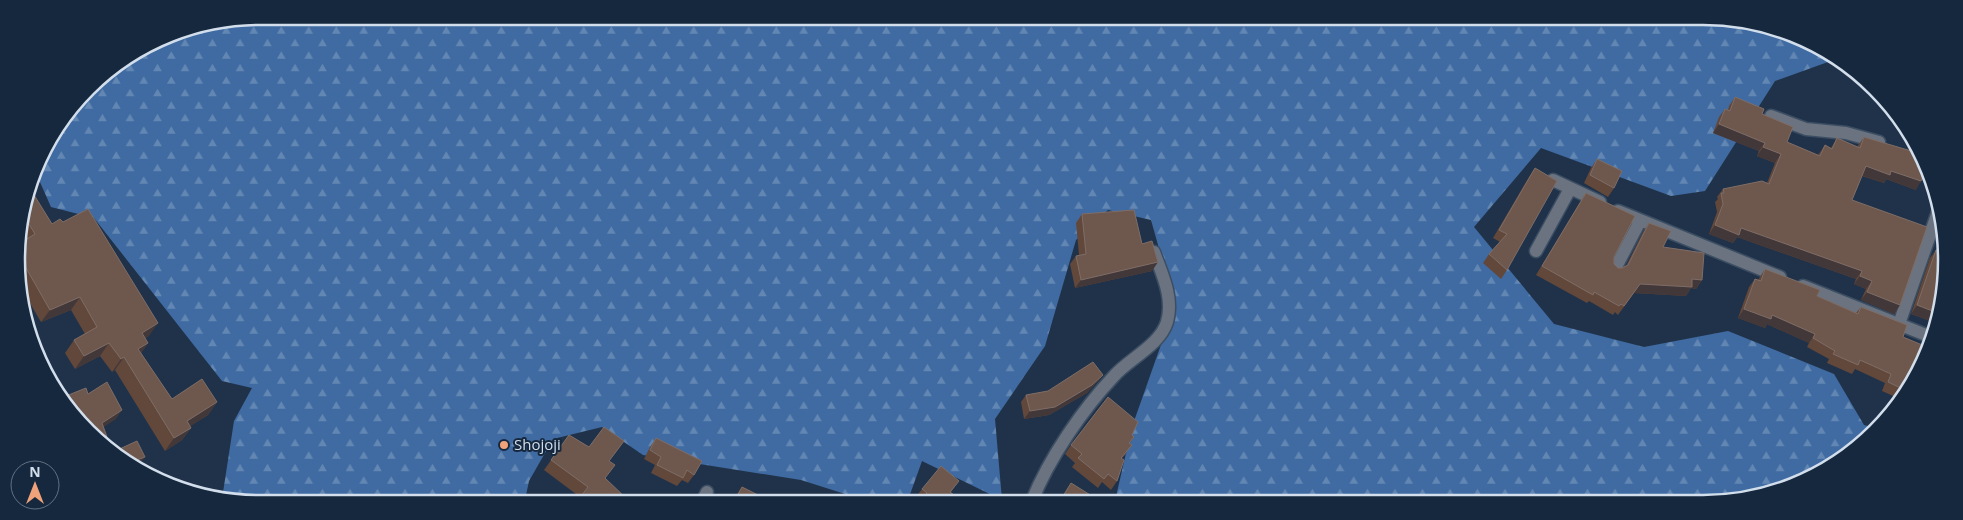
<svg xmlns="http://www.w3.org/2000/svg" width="1963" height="520" viewBox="0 0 1963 520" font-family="'Open Sans',sans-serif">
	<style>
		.forest { fill: url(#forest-firs) }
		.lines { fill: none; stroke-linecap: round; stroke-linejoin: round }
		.minor-casing { stroke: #3c4e63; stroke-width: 15 }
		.minor { stroke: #6a737f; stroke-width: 12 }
		.wall { fill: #62473b }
		.shaded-wall { fill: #433839 }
		.building { fill: #6e584e; stroke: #7e6d67 }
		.poi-dot { fill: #f0a27a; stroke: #16283e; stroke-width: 2 }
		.labels { text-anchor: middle; stroke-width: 4; stroke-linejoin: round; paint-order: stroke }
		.poi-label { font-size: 15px; fill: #d2deec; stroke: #16283e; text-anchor: start }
		.rim { fill: none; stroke: #d2deec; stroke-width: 2.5 }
	</style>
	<defs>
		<pattern id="forest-firs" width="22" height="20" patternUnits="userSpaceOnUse" patternTransform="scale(1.25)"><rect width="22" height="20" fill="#3f6ba2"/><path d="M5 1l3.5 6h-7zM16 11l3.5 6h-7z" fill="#6387b3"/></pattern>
	</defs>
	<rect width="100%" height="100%" fill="#203249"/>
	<!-- forest -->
	<polygon class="forest" points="260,16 1750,21 1839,58 1775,81 1705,191 1671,196 1541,148 1474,227 1554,324 1644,347 1728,331 1834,374 1864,425 1876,428 1864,443 1822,471 1788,480 1790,485 1735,502 1115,501 1132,427 1175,305 1151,220 1108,210 1076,240 1045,346 995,419 1002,500 922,461 908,500 864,500 801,480 643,455 602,427 553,439 529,481 525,500 222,499 234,421 252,388 222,381 94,218 51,207 36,173 41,152 99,77 167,35"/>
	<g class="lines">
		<defs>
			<g id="minor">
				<polyline points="1771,116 1806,129 1846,133 1879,142"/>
				<polyline points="1553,180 1600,202"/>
				<polyline points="1618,211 1780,277"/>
				<polyline points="1536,251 1570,189"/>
				<polyline points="1615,269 1640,221"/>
				<polyline points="1803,286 1931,337"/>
				<polyline points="1899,324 1940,206"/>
				<polyline points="703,500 707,492"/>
				<path d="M1032,501C1049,458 1083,409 1114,376C1129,359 1160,345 1167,322C1174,298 1162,274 1154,252"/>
			</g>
		</defs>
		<!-- minor casing -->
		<use href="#minor" class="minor-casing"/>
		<!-- minor -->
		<use href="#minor" class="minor"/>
	</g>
	<!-- wall -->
	<g class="wall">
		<polygon points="1735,97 1762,114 1787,142 1818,155 1825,145 1831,148 1837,138 1857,147 1864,137 1916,190 1886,179 1884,183 1862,176 1852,200 1900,305 1894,314 1861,300 1866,289 1854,284 1856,279 1737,237 1733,243 1709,234 1717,212 1715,202 1718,199 1717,197 1723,189 1767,183 1775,163 1757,156 1759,151 1713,133 1719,117 1725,109 1728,110 1729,106"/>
		<polygon points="1597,159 1614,188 1608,197 1584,183 1591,168"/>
		<polygon points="1535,168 1507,270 1501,279 1483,263 1489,254 1500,242 1493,238 1529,177"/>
		<polygon points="31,190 52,224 149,336 145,338 148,343 141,353 172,399 217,402 208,415 190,426 191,428 182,440 165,451 115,370 112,372 100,356 75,369 65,353 74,340 85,334 71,310 41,322 21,288 17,245 23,241 19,235"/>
		<polygon points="1586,193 1614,257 1614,264 1618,268 1622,268 1626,266 1643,232 1649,223 1663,247 1702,280 1696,289 1691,288 1686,296 1634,293 1618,315 1615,312 1613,315 1589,301 1587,303 1536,275 1580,202"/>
		<polygon points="1082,214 1142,244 1152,271 1075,288 1070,264 1076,256 1079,255 1076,223"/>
		<polygon points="1942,225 1942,246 1936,243"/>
		<polygon points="1936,250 1942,307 1936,323 1911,314 1930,258"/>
		<polygon points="1765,269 1817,296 1856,313 1861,307 1903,337 1914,382 1900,399 1882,391 1885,383 1855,369 1852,374 1827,363 1829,359 1807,347 1809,343 1767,324 1765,328 1738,318 1749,287 1755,279 1758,280"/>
		<polygon points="1103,375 1097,382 1087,393 1049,415 1024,419 1021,402 1026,395 1048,391"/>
		<polygon points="569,435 589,447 624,441 580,497 544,470"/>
		<polygon points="1134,437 1130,443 1126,454 1122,458 1117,481 1111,490 1102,482 1098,488 1072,467 1075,463 1065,454 1071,445"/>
		<polygon points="656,438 694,475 688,483 682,480 677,486 651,473 655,465 644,459 650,447"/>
		<polygon points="959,481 951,492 960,500 920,500 916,497 922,489"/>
		<polygon points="742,487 768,500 733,500"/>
	</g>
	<!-- shaded-wall -->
	<g class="shaded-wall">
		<polygon points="1719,124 1765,143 1759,151 1713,133"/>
		<polygon points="1763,147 1781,154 1775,163 1757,156"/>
		<polygon points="1866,166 1891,171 1921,181 1916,190 1886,179 1884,183 1860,175"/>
		<polygon points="1715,225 1741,228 1862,271 1856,279 1737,237 1733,243 1709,234"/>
		<polygon points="1158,262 1152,271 1075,288 1081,280"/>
		<polygon points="1860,276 1872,281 1866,289 1854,284"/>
		<polygon points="1692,279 1702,280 1696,289 1691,288 1686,296 1634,293 1618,315 1640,284"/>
		<polygon points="1867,292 1900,305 1894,314 1861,300"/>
		<polygon points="80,297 71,310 41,322 50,310"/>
		<polygon points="1917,305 1940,314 1936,323 1911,314"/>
		<polygon points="1744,309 1772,315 1815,334 1809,343 1767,324 1765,328 1738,318"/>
		<polygon points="158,323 149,336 133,345 142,333"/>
		<polygon points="109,343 100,356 75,369 84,356"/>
		<polygon points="148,343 139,356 138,349"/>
		<polygon points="124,357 115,370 112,372 121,359"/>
		<polygon points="1103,375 1097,382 1087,393 1049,415 1024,419 1030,411"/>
		<polygon points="217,402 208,415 178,434 187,421"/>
		<polygon points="122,410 116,419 96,432 102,423"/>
		<polygon points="191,428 182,440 165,451 174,438"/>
		<polygon points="145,457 139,465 136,468 133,466 137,460"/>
	</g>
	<!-- building -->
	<g class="building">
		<polygon points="1735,97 1764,109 1762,114 1793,127 1787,142 1820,156 1825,145 1832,149 1837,138 1860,148 1864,137 1918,153 1925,171 1921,181 1891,171 1890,175 1866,166 1852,200 1927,227 1900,305 1867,292 1872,281 1860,276 1862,271 1741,228 1739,235 1715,225 1723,204 1721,193 1724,193 1723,189 1762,181 1769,184 1781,154 1763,147 1765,143 1719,124 1725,109 1730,111"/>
		<polygon points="1597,159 1622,171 1614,188 1590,175"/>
		<polygon points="1535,168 1557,181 1507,270 1489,254 1507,234 1499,230"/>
		<polygon points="31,190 52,224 60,219 63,222 88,209 158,323 142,333 148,343 138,349 172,399 202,379 217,402 187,421 191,428 174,438 124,357 121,359 109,343 84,356 74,340 97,327 80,297 50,310 18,254 17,245 35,234 24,216"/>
		<polygon points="1586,193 1635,216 1614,257 1614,264 1618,268 1622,268 1628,265 1649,223 1671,231 1663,247 1704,253 1702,280 1692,279 1692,287 1640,284 1624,306 1621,304 1619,306 1594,292 1593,295 1542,266"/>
		<polygon points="1134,210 1142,244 1152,241 1158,262 1081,280 1076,256 1086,254 1082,214"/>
		<polygon points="1936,250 1942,252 1942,307 1940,314 1917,305"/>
		<polygon points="1765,269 1820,290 1817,296 1858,314 1861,307 1907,325 1903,337 1927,347 1914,382 1907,391 1888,382 1891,374 1860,360 1858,365 1833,354 1835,351 1813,338 1815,334 1772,315 1771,319 1744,309 1755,279 1761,281"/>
		<polygon points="1093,362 1103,375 1092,385 1055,407 1030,411 1026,395 1048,391"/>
		<polygon points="107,382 122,410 102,423 112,451 66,408 61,398 86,388 88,394"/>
		<polygon points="1108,397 1138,422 1132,435 1134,437 1129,443 1132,445 1121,458 1124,460 1117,481 1108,474 1104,479 1078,458 1082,454 1071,445"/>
		<polygon points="604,427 624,441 609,461 615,465 605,478 628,500 578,500 588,487 551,460 569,435 589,447"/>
		<polygon points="656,438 702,461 694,475 687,470 683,478 657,465 661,457 650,450"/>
		<polygon points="137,441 145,457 137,460 139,464 133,466 125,463 113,452"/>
		<polygon points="941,466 959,481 950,492 960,500 921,500 927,493 922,489"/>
		<polygon points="1821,470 1822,471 1811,479 1796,483"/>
		<polygon points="1071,483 1100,501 1060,501"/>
		<polygon points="742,487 768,500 735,500"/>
	</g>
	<!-- markers -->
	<circle class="poi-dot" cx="504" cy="445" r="5"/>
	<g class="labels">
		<!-- poi labels -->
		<g class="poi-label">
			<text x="514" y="450">Shojoji</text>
		</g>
	</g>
	<!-- crop -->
	<path d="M0 0H1963V520H0ZM260 25H1703A235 235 0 0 1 1938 260V260A235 235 0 0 1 1703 495H260A235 235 0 0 1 25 260V260A235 235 0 0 1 260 25Z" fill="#16283e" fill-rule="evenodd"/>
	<path class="rim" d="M260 25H1703A235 235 0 0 1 1938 260V260A235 235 0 0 1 1703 495H260A235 235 0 0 1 25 260V260A235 235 0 0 1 260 25Z"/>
	<!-- north arrow -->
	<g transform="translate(35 485)"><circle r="24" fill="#16283e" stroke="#617184"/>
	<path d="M0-4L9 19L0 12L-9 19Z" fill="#f0a27a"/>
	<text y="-8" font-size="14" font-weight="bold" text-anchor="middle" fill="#d2deec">N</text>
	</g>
</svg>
